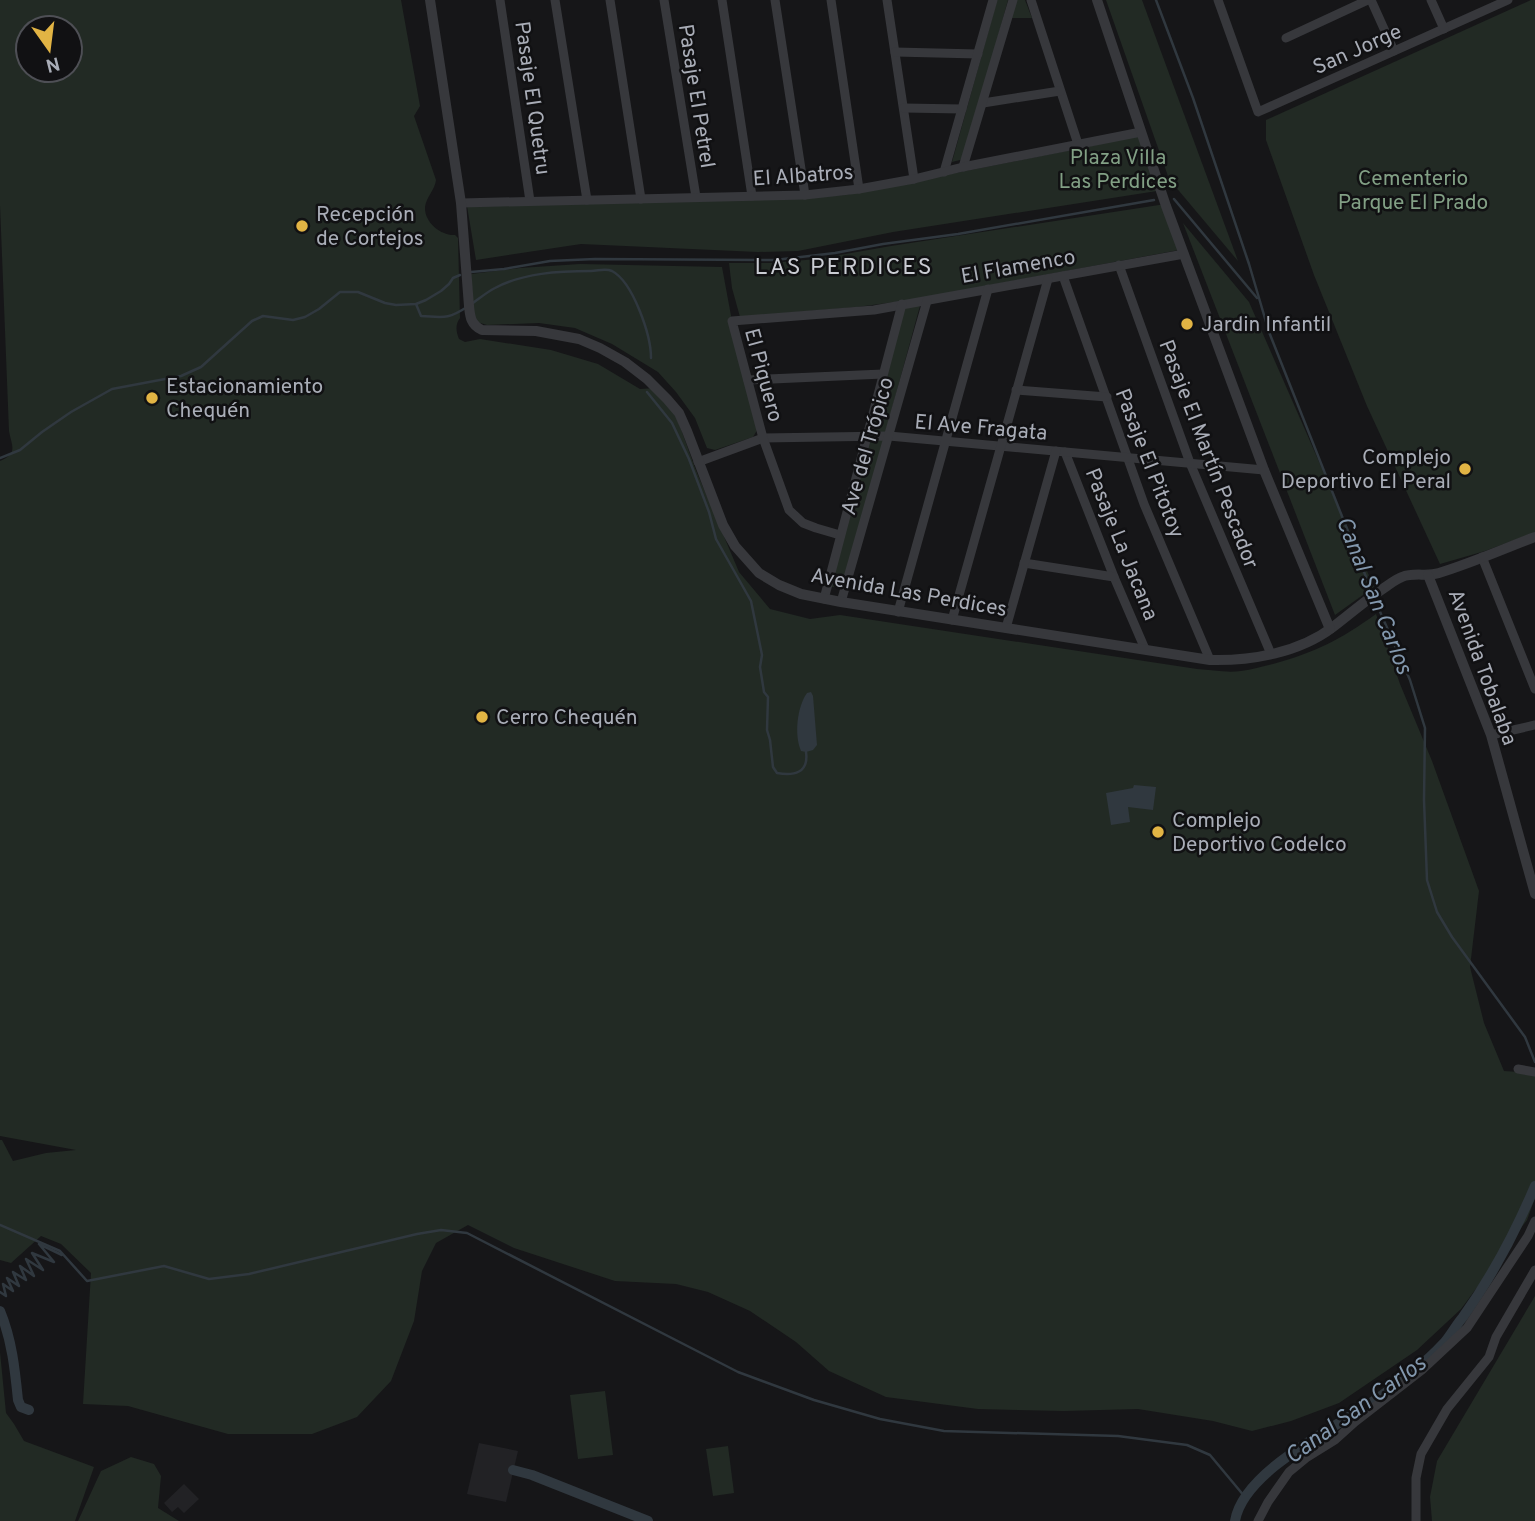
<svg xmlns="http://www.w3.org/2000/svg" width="1535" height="1521" viewBox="0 0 1535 1521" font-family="Overpass,sans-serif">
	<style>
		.built { fill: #222225 }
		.green { fill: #222a24; fill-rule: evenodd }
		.water { fill: #30383f }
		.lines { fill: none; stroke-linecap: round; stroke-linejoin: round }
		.stream { stroke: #30383f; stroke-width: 2.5 }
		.canal { stroke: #30383f; stroke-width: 10 }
		.minor { stroke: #37383c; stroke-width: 9 }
		.tertiary { stroke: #37383c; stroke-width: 10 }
		.poi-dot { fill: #e2b444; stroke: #111113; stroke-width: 2.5 }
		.labels { text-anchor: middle; stroke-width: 5; stroke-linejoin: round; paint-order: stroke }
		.street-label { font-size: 21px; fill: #a9adb7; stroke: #111113 }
		.park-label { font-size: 21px; fill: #82a085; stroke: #111113 }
		.poi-label { font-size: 21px; fill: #a9adb7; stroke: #111113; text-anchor: start }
		.neighbourhood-label { font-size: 23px; letter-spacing: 2px; fill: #caccd3; stroke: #111113 }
		.water-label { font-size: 23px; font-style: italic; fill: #8398ae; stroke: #111113 }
	</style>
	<rect width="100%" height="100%" fill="#161618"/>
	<!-- built -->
	<g class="built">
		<polygon points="479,1443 518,1451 506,1502 467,1494"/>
		<polygon points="184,1484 199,1499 184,1513 178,1507 172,1512 164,1503"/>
	</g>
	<!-- green -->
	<g class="green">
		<path d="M0,0H401L420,106L414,116L436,180C435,190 426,197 425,207C424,222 441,236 455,235L458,238L460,318C455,325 456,331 459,339L465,342L480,339L551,350L598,364L640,389L656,388L677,418L695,468L739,572L770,609L810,619L840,615L1197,669C1212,670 1227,673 1241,671C1252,670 1263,666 1273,664C1316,652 1340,640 1376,614L1400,684L1432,761L1479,891L1470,967L1484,1023L1504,1071L1535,1073V1198L1527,1220L1461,1309L1417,1350L1339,1403L1291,1421L1252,1431L1213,1421L1138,1409L1064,1411L978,1409L886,1397L829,1371L796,1342L750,1311L708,1292L676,1284L615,1281L514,1248L468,1225L436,1243L422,1271L414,1321L391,1381L357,1417L312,1434H228L128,1406L83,1404L91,1273L61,1244L41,1236L11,1263L0,1260V1140H2L13,1161L46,1153L76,1150L0,1136V461C18,453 12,447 9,431L0,205ZM28,28H70V70H28Z"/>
		<polygon points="997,0 1008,0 964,159 952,162"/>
		<polygon points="1015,0 1025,0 1032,18 1011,18"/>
		<polygon points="1106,0 1142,0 1238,261 1169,179"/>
		<polygon points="1531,0 1535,0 1535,532 1485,551 1440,564 1367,406 1314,275 1266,140 1266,120"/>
		<polygon points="1139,135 1157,191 893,232 798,251 758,252 581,244 476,260 467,206 846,195 1091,146"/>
		<polygon points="1159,205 1162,205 1179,250 910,300 857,307 740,317 732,288 729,263 771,263 817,259 891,246"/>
		<polygon points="1183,223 1249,302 1374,587 1335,615"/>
		<polygon points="580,264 722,267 732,321 759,427 753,437 715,450 707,448 695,418 676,392 658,372 612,344 575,328 539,323 487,325 477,322 474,315 471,274 520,268"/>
		<polygon points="921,302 843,589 828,586 904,306"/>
		<polygon points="1535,1296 1535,1521 1432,1521 1430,1497 1437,1461"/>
		<polygon points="0,1352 6,1413 14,1424 24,1441 94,1467 75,1521 0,1521"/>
		<polygon points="605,1391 613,1455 578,1459 570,1395"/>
		<polygon points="728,1446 734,1493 713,1496 706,1449"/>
		<polygon points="131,1457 154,1464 161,1476 158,1508 179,1521 78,1521 101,1471"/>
	</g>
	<!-- water -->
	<g class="water">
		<path d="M811,692L813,696L817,745L813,750L806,752L801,751C794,735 797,707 807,693Z"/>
		<polygon points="1134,785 1156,787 1153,810 1128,807 1130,822 1111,825 1106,793 1133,788"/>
	</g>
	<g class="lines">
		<!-- stream -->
		<g class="stream">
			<polyline points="1156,0 1193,98 1249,264 1269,332 1372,592"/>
			<polyline points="1174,199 1257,298"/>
			<polyline points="471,272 504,269 550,261 595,259 775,260 835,253 883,244 958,234 1154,200"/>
			<path d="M473,303C480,298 487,292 495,288C523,273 559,271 591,271C598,271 605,268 612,271C633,282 651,335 651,358"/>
			<path d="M416,304L421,316C443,317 447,320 467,307"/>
			<path d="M647,392L672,423L689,459L709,512L716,539L751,601L762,655L760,667L764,692L768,697L767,730L770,740L773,767L777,773C794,776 809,773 806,752"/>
			<polyline points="0,458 20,450 42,432 71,412 112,389 181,376 201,367 252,321 263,316 293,320 305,317 319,309 340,292 358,292 385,303 396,305 416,304 426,300 441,291 449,284 453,278 460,275"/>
			<polyline points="1374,598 1410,680 1425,728 1424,800 1427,880 1437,912 1452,937 1525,1037 1535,1062"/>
			<polyline points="0,1225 60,1251 87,1281 164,1266 209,1279 249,1274 417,1234 441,1230 467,1233 738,1372 814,1400 880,1419 944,1431 1118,1436 1187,1445 1210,1455 1245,1497"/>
			<polyline points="0,1292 6,1296 3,1284 13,1291 7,1278 19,1286 13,1272 26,1280 20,1266 34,1276 26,1259 43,1270 32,1253 54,1262 39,1244 62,1255"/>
		</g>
		<!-- canal -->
		<g class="canal">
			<path d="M0,1311C12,1340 15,1370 18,1400L21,1407L29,1410"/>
			<polyline points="513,1470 532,1475 648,1521"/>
			<path d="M1235,1521C1243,1473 1327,1432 1365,1407C1392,1389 1422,1367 1444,1343C1451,1335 1456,1325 1463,1317C1493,1275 1515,1233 1535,1186"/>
		</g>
		<!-- minor -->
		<g class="minor">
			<polyline points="500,0 530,201"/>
			<polyline points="555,0 587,200"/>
			<polyline points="610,0 641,199"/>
			<polyline points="664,0 696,197"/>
			<polyline points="722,0 752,196"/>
			<polyline points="775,0 805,195"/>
			<polyline points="831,0 859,189"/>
			<polyline points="887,0 914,179"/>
			<polyline points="1031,0 1078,144"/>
			<polyline points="1218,0 1258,112 1508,0"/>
			<polyline points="1371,0 1394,51"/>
			<polyline points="1431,0 1444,29"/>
			<polyline points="1286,38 1368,0"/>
			<polyline points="895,52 978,54"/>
			<polyline points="983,103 1060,91"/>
			<polyline points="904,108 962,109"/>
			<polyline points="963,167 1013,0"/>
			<polyline points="944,172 993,0"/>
			<polyline points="461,203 805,195 859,189 914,179 963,167 1141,132"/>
			<polyline points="1119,265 1190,463 1271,654"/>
			<polyline points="1063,276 1144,504 1210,660"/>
			<polyline points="748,380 883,374"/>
			<polyline points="1016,390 1107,397"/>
			<polyline points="1065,452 1114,577 1145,649"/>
			<polyline points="698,462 763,438 889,436 1264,470"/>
			<polyline points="840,535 816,528 803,523 789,510 763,438 732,321 874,310 1184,254"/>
			<polyline points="1482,557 1535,689"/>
			<polyline points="1024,563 1114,577"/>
			<polyline points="824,599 902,304"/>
			<polyline points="841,602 927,301"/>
			<polyline points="898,612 988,289"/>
			<polyline points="952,620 1048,279"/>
			<polyline points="1006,628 1056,451"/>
			<polyline points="1491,735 1535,725"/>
			<polyline points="1518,1069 1535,1072"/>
			<polyline points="1258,1521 1268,1502 1289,1472 1306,1458 1335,1440 1355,1422 1422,1370 1467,1328 1528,1236 1535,1221"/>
			<polyline points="1416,1521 1416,1478 1421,1454 1447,1409 1489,1357 1496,1337 1535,1270"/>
		</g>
		<!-- tertiary -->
		<g class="tertiary">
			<path d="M430,0L461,203L469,306C470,317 471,325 482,330L536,331L579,339L600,348L625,362L647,379L667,399L679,413L687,431L723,525L735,546L759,573L779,585L801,594L841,602L1210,660C1251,661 1299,653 1333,627C1350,614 1366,600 1384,588C1390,584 1396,579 1402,577C1414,572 1427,577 1439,573C1472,563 1503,549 1535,537"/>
			<polyline points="1097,0 1166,206 1264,470 1330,629"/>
			<polyline points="1428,575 1491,735 1535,894"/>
		</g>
	</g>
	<!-- markers -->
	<g class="poi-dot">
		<circle cx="302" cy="226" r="7"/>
		<circle cx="1187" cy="324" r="7"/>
		<circle cx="152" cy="398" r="7"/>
		<circle cx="1465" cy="469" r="7"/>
		<circle cx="482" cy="717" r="7"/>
		<circle cx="1158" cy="832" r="7"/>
	</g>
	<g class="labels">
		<!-- street labels -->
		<g class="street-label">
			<text transform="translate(1357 49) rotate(-24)" y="7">San Jorge</text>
			<text transform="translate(697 96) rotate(81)" y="7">Pasaje El Petrel</text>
			<text transform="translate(533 98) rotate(82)" y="7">Pasaje El Quetru</text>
			<text transform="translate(803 175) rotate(-4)" y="7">El Albatros</text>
			<text transform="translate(1018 266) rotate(-10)" y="7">El Flamenco</text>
			<text transform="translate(764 375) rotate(75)" y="7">El Piquero</text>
			<text transform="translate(981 427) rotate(5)" y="7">El Ave Fragata</text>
			<text transform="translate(867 446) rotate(-74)" y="7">Ave del Trópico</text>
			<text transform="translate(1209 454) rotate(69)" y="7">Pasaje El Martín Pescador</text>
			<text transform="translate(1150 463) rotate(69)" y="7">Pasaje El Pitotoy</text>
			<text transform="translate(1122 544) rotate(68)" y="7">Pasaje La Jacana</text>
			<text transform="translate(909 592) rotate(10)" y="7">Avenida Las Perdices</text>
			<text transform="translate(1483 667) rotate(70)" y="7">Avenida Tobalaba</text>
		</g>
		<!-- park labels -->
		<g class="park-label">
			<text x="1118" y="164">Plaza Villa<tspan x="1118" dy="24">Las Perdices</tspan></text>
			<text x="1413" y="185">Cementerio<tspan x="1413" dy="24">Parque El Prado</tspan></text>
		</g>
		<!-- poi labels -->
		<g class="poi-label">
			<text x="316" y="221">Recepción<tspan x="316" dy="24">de Cortejos</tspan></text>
			<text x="1201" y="331">Jardin Infantil</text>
			<text x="166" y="393">Estacionamiento<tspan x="166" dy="24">Chequén</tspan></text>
			<text x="1451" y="464" text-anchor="end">Complejo<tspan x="1451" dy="24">Deportivo El Peral</tspan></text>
			<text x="496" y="724">Cerro Chequén</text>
			<text x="1172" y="827">Complejo<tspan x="1172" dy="24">Deportivo Codelco</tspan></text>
		</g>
		<!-- neighbourhood labels -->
		<g class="neighbourhood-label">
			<text x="844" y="274">LAS PERDICES</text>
		</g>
		<!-- water labels -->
		<g class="water-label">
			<text transform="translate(1375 595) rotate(68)" y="8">Canal San Carlos</text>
			<text transform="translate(1355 1409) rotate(-36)" y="8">Canal San Carlos</text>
		</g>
	</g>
	<!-- north arrow -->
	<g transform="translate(49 49) rotate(166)"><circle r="33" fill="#111113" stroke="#4e4f55" stroke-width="2"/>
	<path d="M0-5L12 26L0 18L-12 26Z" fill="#e2b444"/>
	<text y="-10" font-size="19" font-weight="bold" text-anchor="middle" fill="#a9adb7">N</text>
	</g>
</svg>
